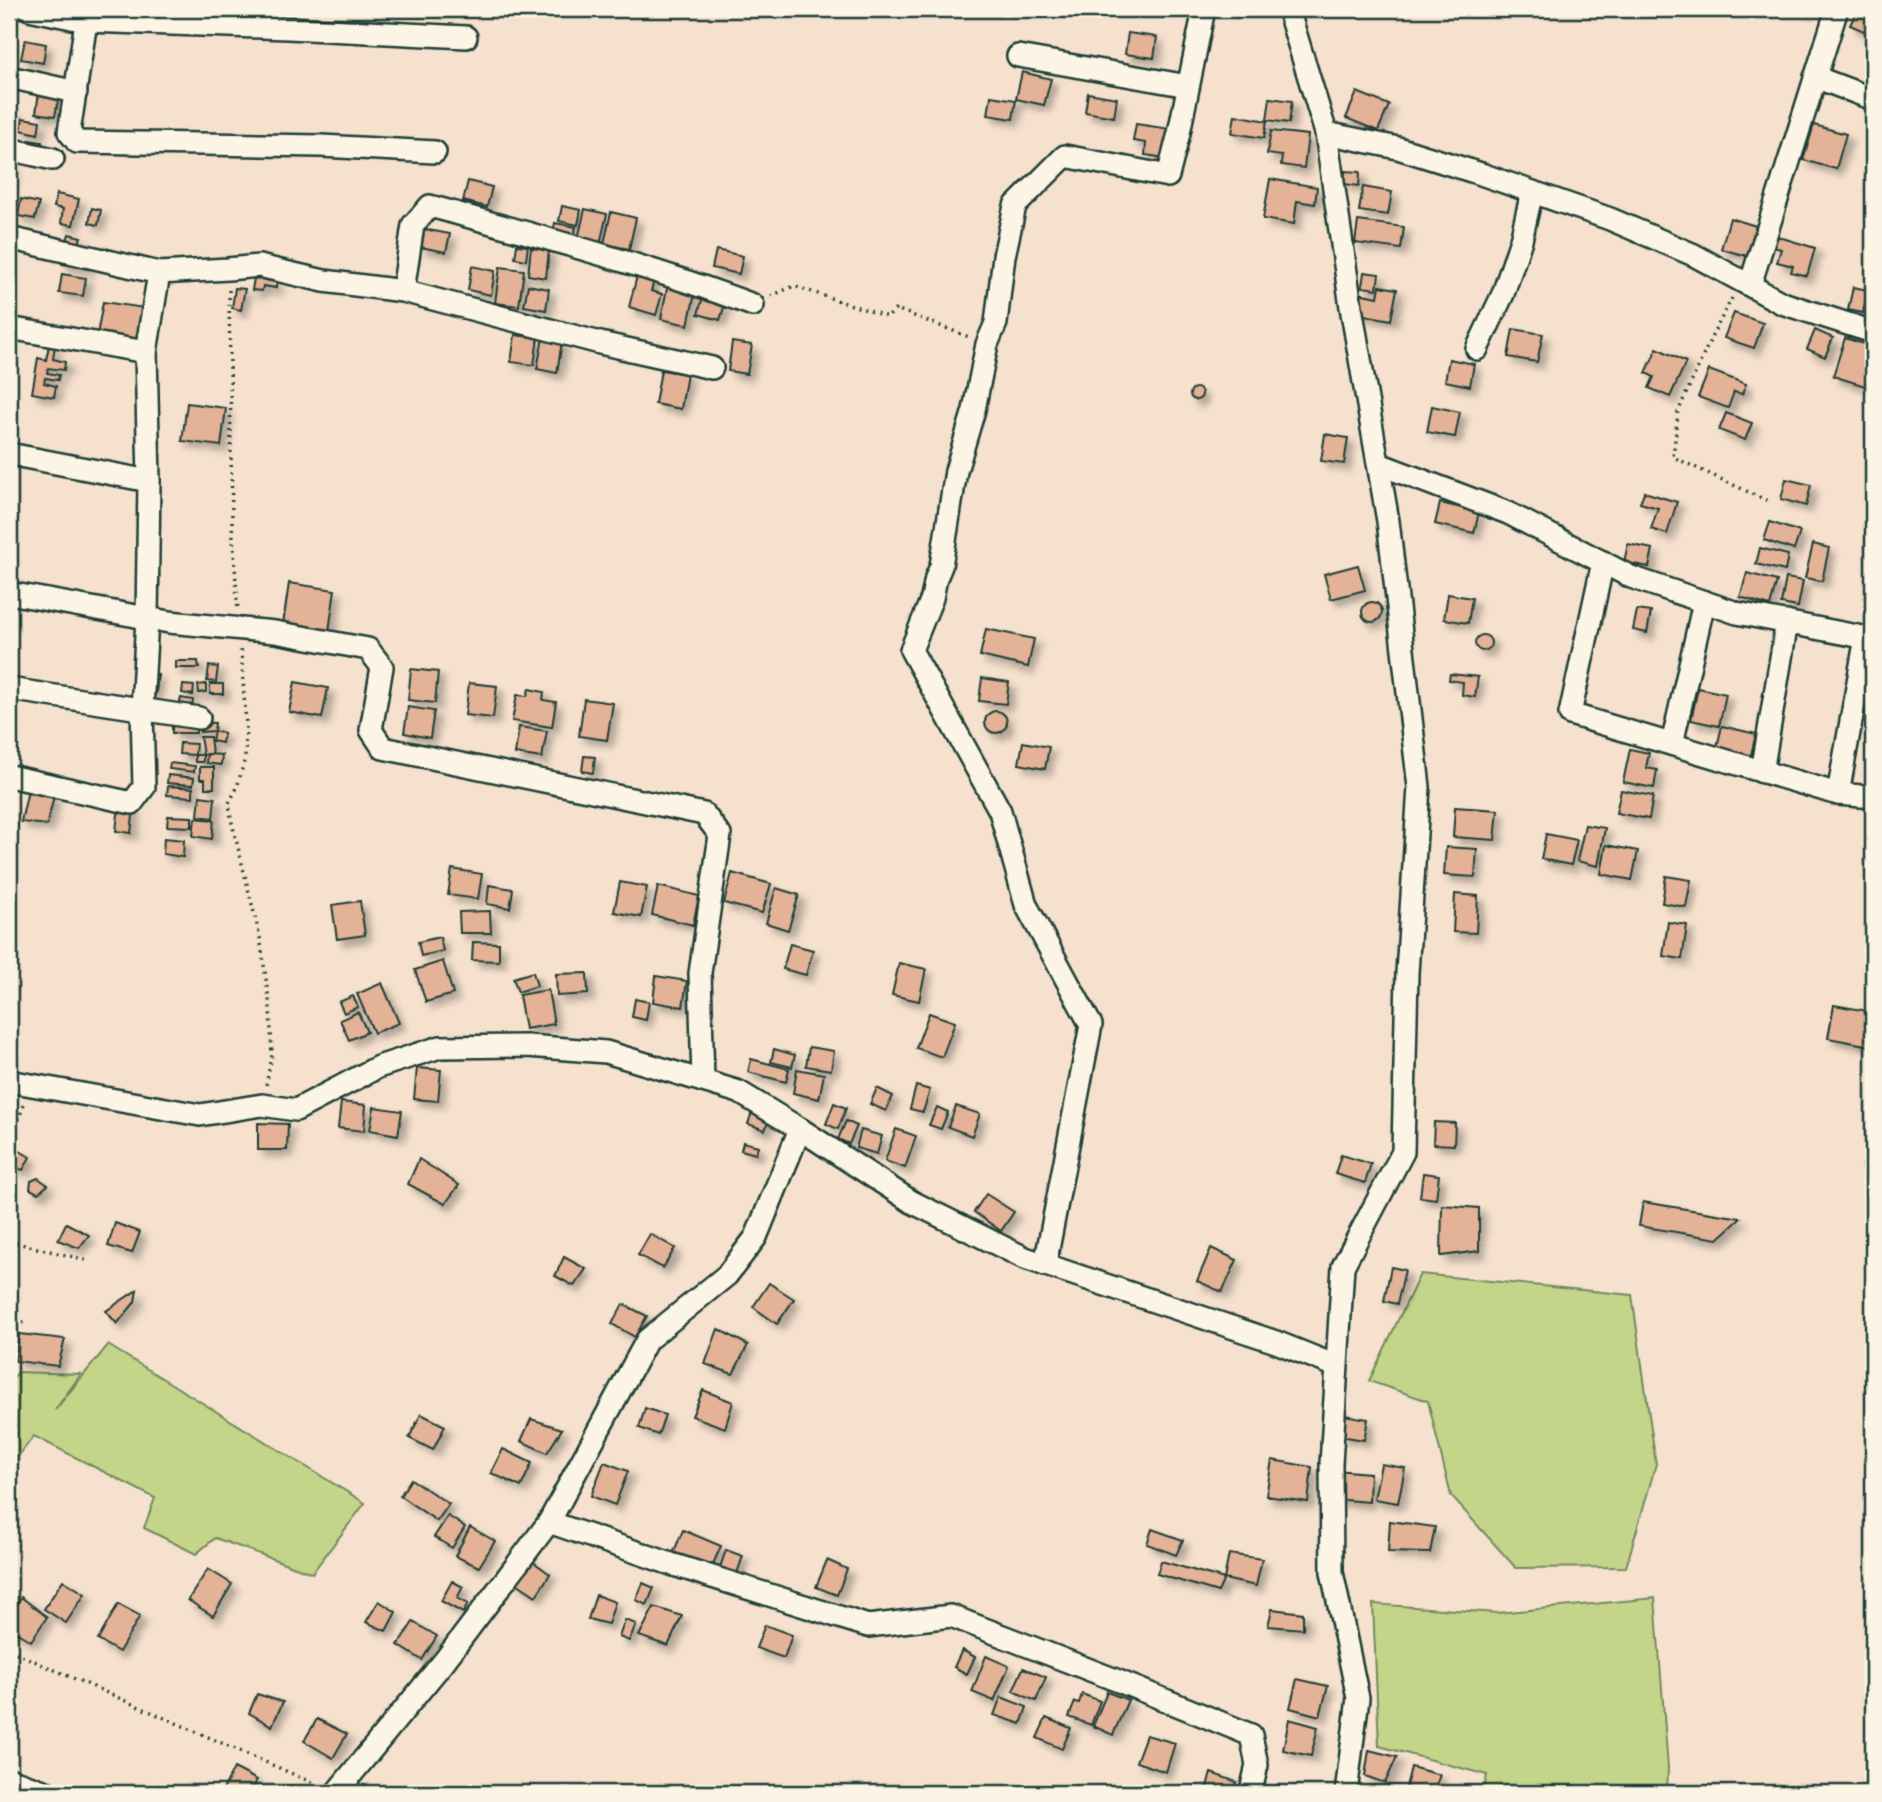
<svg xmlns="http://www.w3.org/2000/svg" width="1882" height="1802" viewBox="0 0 1882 1802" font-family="Mynerve,sans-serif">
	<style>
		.green { fill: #c4d589; stroke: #72895e; stroke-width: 2 }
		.building { fill: #e4b296; stroke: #1f3d34; stroke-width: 2; filter: url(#shadow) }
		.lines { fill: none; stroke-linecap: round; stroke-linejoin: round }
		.minor-casing { stroke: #1f3d34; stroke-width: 26 }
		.path { stroke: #1f3d34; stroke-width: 3.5; stroke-dasharray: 2 5; stroke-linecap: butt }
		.minor { stroke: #fcf5e5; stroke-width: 21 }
	</style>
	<defs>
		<filter id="shadow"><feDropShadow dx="6" dy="6" stdDeviation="3.5" flood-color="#0004"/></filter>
	</defs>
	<rect width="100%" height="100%" fill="#f5e1cd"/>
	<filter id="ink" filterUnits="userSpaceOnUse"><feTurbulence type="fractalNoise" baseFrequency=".0143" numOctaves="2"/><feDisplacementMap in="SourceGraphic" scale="14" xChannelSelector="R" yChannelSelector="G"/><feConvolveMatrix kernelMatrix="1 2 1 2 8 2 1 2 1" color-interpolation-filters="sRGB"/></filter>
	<g filter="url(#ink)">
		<!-- green -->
		<g class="green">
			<polygon points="1420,1274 1632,1295 1656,1464 1626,1567 1516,1568 1451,1496 1428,1401 1369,1381"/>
			<polygon points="108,1345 365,1503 312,1573 215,1538 196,1554 144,1528 155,1498 34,1436 9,1468 9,1383 18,1372 81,1374 55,1410"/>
			<polygon points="1655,1598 1668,1768 1667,1793 1483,1793 1487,1775 1379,1746 1373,1604 1497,1613"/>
		</g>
		<!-- building -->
		<g class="building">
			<polygon points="1858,9 1873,9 1873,35 1850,25"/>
			<polygon points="1128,33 1157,37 1154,58 1125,54"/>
			<polygon points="25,40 46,44 43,63 21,59"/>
			<polygon points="1022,72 1051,79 1044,105 1016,99"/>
			<polygon points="39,92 59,96 55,116 36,113"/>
			<polygon points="1357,92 1389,105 1378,131 1346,118"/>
			<polygon points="1088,93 1117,98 1114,117 1085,112"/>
			<polygon points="991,96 1016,100 1013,119 988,115"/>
			<polygon points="1270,98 1292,101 1289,123 1267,120"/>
			<polygon points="9,112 16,113 13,127 9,126"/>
			<polygon points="1235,115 1267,121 1264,138 1232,133"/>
			<polygon points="23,118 40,121 38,134 21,130"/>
			<polygon points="1136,124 1170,129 1166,158 1145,155 1146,143 1133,141"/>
			<polygon points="1814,125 1846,134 1836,169 1803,160"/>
			<polygon points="1271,131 1308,135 1304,168 1281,165 1282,156 1267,154"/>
			<polygon points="29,140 42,142 41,149 28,147"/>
			<polygon points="9,164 13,165 10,183 9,182"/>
			<polygon points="1345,171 1360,172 1359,186 1344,184"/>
			<polygon points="1270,179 1317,187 1315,204 1297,201 1294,224 1263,219"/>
			<polygon points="468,181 492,187 487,207 463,201"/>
			<polygon points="1363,187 1392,192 1388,215 1359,211"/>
			<polygon points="57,194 79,199 73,225 61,223 63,209 54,207"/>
			<polygon points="21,199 39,203 35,219 18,216"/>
			<polygon points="562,206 581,210 578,225 559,221"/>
			<polygon points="92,208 101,210 98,225 89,223"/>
			<polygon points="585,209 607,214 600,244 578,239"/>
			<polygon points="611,212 636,218 629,249 604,244"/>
			<polygon points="1730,218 1756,226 1747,256 1721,249"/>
			<polygon points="1358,221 1404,227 1401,249 1355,243"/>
			<polygon points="555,223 576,227 574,236 553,232"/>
			<polygon points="423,229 450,234 446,252 420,247"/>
			<polygon points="69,234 81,237 78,246 66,243"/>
			<polygon points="1776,236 1815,248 1807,276 1791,272 1793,266 1777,262 1781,249 1773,247"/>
			<polygon points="517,245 528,246 526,260 515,258"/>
			<polygon points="531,248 549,250 546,278 528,275"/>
			<polygon points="716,250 743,256 739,274 712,268"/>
			<polygon points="64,256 88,265 88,269 62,264"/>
			<polygon points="472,266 495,271 491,295 468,290"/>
			<polygon points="500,267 524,270 519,306 495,303"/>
			<polygon points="638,272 655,277 651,291 662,294 656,315 629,307"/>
			<polygon points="1364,272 1379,274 1377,289 1362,287"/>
			<polygon points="62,274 86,278 83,296 59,293"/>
			<polygon points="254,278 277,282 276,288 263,286 262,291 252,290"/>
			<polygon points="668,283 696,289 688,325 661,319"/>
			<polygon points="528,285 549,289 546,310 524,306"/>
			<polygon points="1380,286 1397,289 1391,320 1354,313 1358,293 1378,297"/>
			<polygon points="1873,286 1873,305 1868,303"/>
			<polygon points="1853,287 1868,290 1863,313 1848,310"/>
			<polygon points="235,288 245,289 241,310 232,308"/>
			<polygon points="703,297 725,304 720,320 698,314"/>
			<polygon points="103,302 145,308 139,342 97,335"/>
			<polygon points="1734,313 1763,323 1754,348 1724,338"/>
			<polygon points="1513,329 1543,334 1537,362 1508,357"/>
			<polygon points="1815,330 1833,338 1825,357 1807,349"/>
			<polygon points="515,335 538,338 534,365 511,362"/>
			<polygon points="543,338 562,341 557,373 537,369"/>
			<polygon points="1845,338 1873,347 1873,360 1865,386 1833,376"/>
			<polygon points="732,342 752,345 747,374 728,371"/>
			<polygon points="49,345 55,346 53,359 65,362 64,370 48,368 47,373 59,375 58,380 45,378 44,383 56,386 54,397 32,393 38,358 46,360"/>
			<polygon points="1657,348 1686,362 1670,397 1649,388 1654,377 1646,373"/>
			<polygon points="1449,359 1474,364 1470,386 1445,381"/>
			<polygon points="661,370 687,374 681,409 655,404"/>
			<polygon points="1709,370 1746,384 1742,394 1734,392 1728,408 1698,397"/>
			<circle cx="1196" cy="394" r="6"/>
			<polygon points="187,403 226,408 221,446 182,441"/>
			<polygon points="1432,406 1460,412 1455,437 1427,432"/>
			<polygon points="1726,413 1752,423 1745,440 1719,430"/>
			<polygon points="1325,434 1348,438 1344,464 1321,461"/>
			<polygon points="1786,479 1811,485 1806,506 1781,499"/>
			<polygon points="1644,492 1677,502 1667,534 1651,529 1658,508 1640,503"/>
			<polygon points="1440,503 1479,512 1474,533 1435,524"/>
			<polygon points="1770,522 1800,532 1794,550 1764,540"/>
			<polygon points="1628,544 1653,549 1649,567 1624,562"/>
			<polygon points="1813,544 1829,548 1822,581 1805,578"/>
			<polygon points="1760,548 1788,555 1785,571 1756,564"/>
			<polygon points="1358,565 1365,590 1331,599 1324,574"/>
			<polygon points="1747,573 1777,581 1770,606 1740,597"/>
			<polygon points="1786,578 1803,581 1798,607 1781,604"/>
			<polygon points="289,583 335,590 329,631 283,624"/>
			<polygon points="1448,594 1472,598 1468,623 1444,619"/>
			<circle cx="1372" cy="612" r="10"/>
			<polygon points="1637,610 1651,612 1647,633 1633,630"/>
			<polygon points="986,629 1034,639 1028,667 980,656"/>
			<circle cx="1483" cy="643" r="8"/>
			<polygon points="176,661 198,661 199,668 176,668"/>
			<polygon points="209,666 218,667 216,682 207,681"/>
			<polygon points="411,669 438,672 435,703 408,700"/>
			<polygon points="145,674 158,675 156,693 143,692"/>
			<polygon points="1450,674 1478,677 1475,697 1462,695 1463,682 1449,680"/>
			<polygon points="982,678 1009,682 1006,704 979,701"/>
			<polygon points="295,682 328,688 322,718 289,712"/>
			<polygon points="469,683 497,686 493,718 465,715"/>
			<polygon points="206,684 206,692 199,693 198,685"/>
			<rect x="210" y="684" width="13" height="10"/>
			<polygon points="183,685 194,686 193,695 182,693"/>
			<polygon points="1698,688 1726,694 1719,726 1691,720"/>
			<polygon points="529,689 544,692 543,700 556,702 552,727 512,721 517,695 527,696"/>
			<polygon points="181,698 193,700 192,708 179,706"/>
			<polygon points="584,699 613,703 607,740 579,736"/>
			<polygon points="408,707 434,711 430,738 404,733"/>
			<circle cx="996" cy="722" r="11"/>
			<rect x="172" y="722" width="24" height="11"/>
			<polygon points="200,722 215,723 214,731 200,732"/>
			<polygon points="1722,726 1756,734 1750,759 1716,751"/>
			<polygon points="519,727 547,731 542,758 515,754"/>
			<polygon points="214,731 224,733 222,743 212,741"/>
			<polygon points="200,737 210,737 212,754 203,755"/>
			<polygon points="1023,742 1049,747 1045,769 1019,764"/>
			<polygon points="180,743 196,744 195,755 179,754"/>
			<polygon points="1630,749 1649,753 1646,768 1657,770 1654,788 1623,782"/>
			<polygon points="207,754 222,755 221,765 206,763"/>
			<rect x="195" y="755" width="8" height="7"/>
			<polygon points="584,756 595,757 593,773 582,771"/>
			<polygon points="170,763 195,766 194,772 169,769"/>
			<polygon points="200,767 214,767 214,788 205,788 205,779 200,779"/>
			<polygon points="168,775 194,778 193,785 167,783"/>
			<polygon points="168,786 193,788 193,797 167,795"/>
			<polygon points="28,790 54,796 47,825 21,822"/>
			<polygon points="1621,790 1653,796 1649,819 1616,813"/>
			<polygon points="200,796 215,798 213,818 198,816"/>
			<polygon points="119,806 134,807 131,833 116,831"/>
			<polygon points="1455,807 1498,810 1495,840 1453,837"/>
			<polygon points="168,816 192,817 192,827 167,826"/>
			<polygon points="195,818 214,820 212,839 193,836"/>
			<polygon points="1585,825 1605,828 1598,866 1577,861"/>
			<polygon points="1546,834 1577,840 1571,865 1541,859"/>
			<polygon points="164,838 184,840 183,857 163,854"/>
			<polygon points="1606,845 1638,851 1632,880 1601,874"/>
			<polygon points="1446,847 1477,849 1475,877 1444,875"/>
			<polygon points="452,869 482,874 478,899 448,895"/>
			<polygon points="732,873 771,884 762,913 724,903"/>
			<polygon points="1666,876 1691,880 1686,907 1662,903"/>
			<polygon points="620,882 647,887 641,917 614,912"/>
			<polygon points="489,885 513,889 510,908 487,904"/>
			<polygon points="658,886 699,896 693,925 652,915"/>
			<polygon points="776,888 799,895 788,930 766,923"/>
			<polygon points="1455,894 1478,896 1476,933 1453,932"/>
			<polygon points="360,901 365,935 337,939 332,905"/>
			<polygon points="490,911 491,933 460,933 459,912"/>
			<polygon points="1668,922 1687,925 1682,959 1663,956"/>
			<polygon points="440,937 443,951 421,956 418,942"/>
			<polygon points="473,942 499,943 499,961 472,960"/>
			<polygon points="790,944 813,950 806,975 783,969"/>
			<polygon points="443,961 453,994 426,1002 415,970"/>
			<polygon points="899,963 926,969 919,1001 892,995"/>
			<polygon points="533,972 537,986 518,992 513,978"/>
			<polygon points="587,973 588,994 557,996 556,974"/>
			<polygon points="656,976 687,981 683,1007 653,1002"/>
			<polygon points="382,983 399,1023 374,1033 357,994"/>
			<polygon points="548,990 554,1024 525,1029 519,995"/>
			<polygon points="353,996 358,1007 344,1013 339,1002"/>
			<polygon points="635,999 649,1002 646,1020 632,1017"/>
			<polygon points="1834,1005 1873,1012 1873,1033 1871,1046 1828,1038"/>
			<polygon points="358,1012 367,1032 349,1040 340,1020"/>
			<polygon points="929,1013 955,1022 942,1057 916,1048"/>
			<polygon points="809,1047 834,1051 831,1070 806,1066"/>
			<polygon points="774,1049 795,1055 792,1067 771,1062"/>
			<polygon points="751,1059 789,1069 786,1082 748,1072"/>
			<polygon points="417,1068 441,1070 438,1101 414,1099"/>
			<polygon points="797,1069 824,1074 819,1099 793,1093"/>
			<polygon points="916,1086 930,1090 923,1112 910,1109"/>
			<polygon points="877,1088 893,1096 886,1111 870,1104"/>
			<polygon points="341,1102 366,1105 364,1131 338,1128"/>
			<polygon points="834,1103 846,1108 838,1129 826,1124"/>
			<polygon points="956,1106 980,1114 972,1136 948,1127"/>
			<polygon points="374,1107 402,1111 398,1135 370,1130"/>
			<polygon points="937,1107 948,1112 941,1129 929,1125"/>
			<polygon points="752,1112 770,1118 765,1130 748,1124"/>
			<polygon points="846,1121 857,1126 849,1144 838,1139"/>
			<polygon points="1434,1122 1455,1123 1454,1145 1433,1144"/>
			<polygon points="258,1123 288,1124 287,1150 258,1150"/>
			<polygon points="896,1129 916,1136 905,1168 885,1161"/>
			<polygon points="861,1130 882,1136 877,1154 856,1148"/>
			<polygon points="743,1142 758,1146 756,1154 741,1150"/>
			<polygon points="1867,1146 1873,1147 1873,1171 1862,1168"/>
			<polygon points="20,1151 30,1157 23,1170 14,1167 9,1157"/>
			<polygon points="1341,1155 1371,1164 1365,1183 1335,1174"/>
			<polygon points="419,1159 459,1185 445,1204 408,1184"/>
			<polygon points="1423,1173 1439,1175 1436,1199 1420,1197"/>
			<polygon points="38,1178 48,1185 38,1193 30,1189 31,1181"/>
			<polygon points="986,1194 1014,1212 1001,1231 974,1212"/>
			<polygon points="1643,1202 1741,1218 1718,1239 1639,1226"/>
			<polygon points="1442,1205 1479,1208 1479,1251 1441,1256"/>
			<polygon points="66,1223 89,1235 79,1248 58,1240"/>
			<polygon points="115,1223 140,1232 132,1253 108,1246"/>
			<polygon points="650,1234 675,1248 663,1268 638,1255"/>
			<polygon points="1211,1248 1237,1260 1222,1292 1197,1281"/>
			<polygon points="564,1257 586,1269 574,1286 555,1276"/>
			<polygon points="1391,1267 1405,1270 1397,1304 1384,1301"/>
			<polygon points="769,1283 794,1299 777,1324 753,1307"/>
			<polygon points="137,1290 135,1302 117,1324 106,1311"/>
			<polygon points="623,1304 647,1316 635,1337 612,1324"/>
			<polygon points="718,1329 748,1345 733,1374 705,1364"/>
			<polygon points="19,1334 65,1339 58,1366 15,1361"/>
			<polygon points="703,1390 733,1402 725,1428 692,1416"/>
			<polygon points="645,1408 665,1415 658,1435 639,1428"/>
			<polygon points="421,1414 445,1426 433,1450 409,1438"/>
			<polygon points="1344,1415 1368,1419 1364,1440 1340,1436"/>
			<polygon points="531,1419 562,1429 547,1453 521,1441"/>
			<polygon points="503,1449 532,1463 521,1487 491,1473"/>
			<polygon points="1272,1460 1312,1467 1308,1502 1266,1496"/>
			<polygon points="604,1462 628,1471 615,1505 591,1496"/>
			<polygon points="1381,1464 1405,1468 1398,1503 1374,1499"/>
			<polygon points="1334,1470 1370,1473 1369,1502 1333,1499"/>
			<polygon points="411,1479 449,1504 437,1521 400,1496"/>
			<polygon points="448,1516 465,1527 452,1548 434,1537"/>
			<polygon points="1390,1521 1435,1527 1430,1553 1388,1552"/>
			<polygon points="470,1527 495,1541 479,1567 455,1556"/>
			<polygon points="1152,1529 1183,1540 1176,1555 1147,1544"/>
			<polygon points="683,1530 721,1546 710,1571 672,1556"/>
			<polygon points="726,1550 743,1556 735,1579 718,1573"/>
			<polygon points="1229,1554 1262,1559 1256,1586 1224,1579"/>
			<polygon points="528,1558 550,1574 536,1596 515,1582"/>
			<polygon points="827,1560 847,1569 837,1595 816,1587"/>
			<polygon points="1161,1561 1224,1579 1218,1592 1157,1574"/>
			<polygon points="208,1569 232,1584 213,1616 188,1600"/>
			<polygon points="63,1580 85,1594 66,1623 44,1609"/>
			<polygon points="452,1581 463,1587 457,1598 468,1604 463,1613 441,1601"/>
			<polygon points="643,1583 654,1588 647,1605 636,1600"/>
			<polygon points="596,1595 615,1602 608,1624 588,1619"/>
			<polygon points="21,1597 47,1617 31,1641 9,1628 9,1619"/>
			<polygon points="379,1601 396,1612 386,1631 366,1622"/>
			<polygon points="118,1604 140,1616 119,1652 98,1640"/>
			<polygon points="654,1607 682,1616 668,1646 639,1636"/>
			<polygon points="1272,1609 1303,1613 1303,1629 1268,1626"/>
			<polygon points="625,1620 636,1624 629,1641 619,1637"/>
			<polygon points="413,1622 437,1636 422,1660 398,1645"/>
			<polygon points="765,1625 792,1635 784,1658 756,1648"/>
			<polygon points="962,1650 975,1657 967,1674 954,1667"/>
			<polygon points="986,1656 1009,1666 994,1701 972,1692"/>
			<polygon points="1023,1668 1046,1677 1036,1701 1013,1691"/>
			<polygon points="1297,1679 1328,1686 1320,1716 1290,1708"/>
			<polygon points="1107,1692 1128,1700 1113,1735 1093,1726"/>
			<polygon points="257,1694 283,1702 272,1726 249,1713"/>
			<polygon points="1082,1694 1100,1701 1091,1725 1069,1717 1075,1702 1079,1703"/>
			<polygon points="1001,1697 1027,1707 1021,1724 994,1715"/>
			<polygon points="1046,1718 1071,1728 1062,1749 1037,1738"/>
			<polygon points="317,1719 347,1734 333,1758 304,1741"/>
			<polygon points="1289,1719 1318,1727 1311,1756 1283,1750"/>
			<polygon points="1146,1735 1175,1743 1166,1772 1136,1762"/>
			<polygon points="1369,1750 1397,1757 1385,1783 1365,1776"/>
			<polygon points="1411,1767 1440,1775 1433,1793 1410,1793 1405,1791"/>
			<polygon points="234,1768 257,1780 250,1793 230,1793 223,1790"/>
			<polygon points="1211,1773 1237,1782 1233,1793 1205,1793"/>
			<polygon points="375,1786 390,1793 372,1793"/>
		</g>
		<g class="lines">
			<defs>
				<g id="minor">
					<polyline points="29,9 86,21 288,28 466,37"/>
					<polyline points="88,9 69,132 77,142 321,146 435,152"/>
					<polyline points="1288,9 1326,133 1351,307 1388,521 1419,787 1407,973 1403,1152 1343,1266 1331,1464 1332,1572 1358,1698 1346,1793"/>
					<polyline points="1018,56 1188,86"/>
					<polyline points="9,77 76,92"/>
					<polyline points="1815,77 1873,99"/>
					<polyline points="1326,133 1398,148 1481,174 1610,219 1694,255 1782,303 1873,332"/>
					<polyline points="9,149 53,159"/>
					<polyline points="9,238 159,273 146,352 149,481 147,618 9,593"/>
					<polyline points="159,273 228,269 259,266 324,281 403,291 600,343 712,368"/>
					<polyline points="1750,285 1837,9"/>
					<path d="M403,291L413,225L430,206C538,236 647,265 753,305"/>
					<polyline points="9,328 146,352"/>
					<polyline points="1477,349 1503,294 1521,240 1532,192"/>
					<polyline points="9,454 149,481"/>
					<polyline points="1379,464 1508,513 1631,577 1737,613 1873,639"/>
					<polyline points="1603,562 1570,714 1838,794 1873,797"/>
					<polyline points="9,689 199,718"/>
					<polyline points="1672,744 1704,602"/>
					<polyline points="1762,772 1787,622"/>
					<polyline points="9,776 132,803 144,787 142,710 147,618 169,622 275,632 368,649 382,667 371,730 383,748 704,814 720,835 700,973 703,1081"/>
					<polyline points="1838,794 1866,637"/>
					<polyline points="9,1081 200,1115 262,1105 296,1110 378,1067 440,1047 527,1046 606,1052 703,1081 739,1092 800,1129 756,1237 727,1275 647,1340 549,1522 445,1660 336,1793"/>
					<polyline points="800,1129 912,1202 1025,1258 1276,1342 1336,1366"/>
					<polyline points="1045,1265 1091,1025 1026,905 1000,811 911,650 932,598 936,578 941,566 956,471 974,410 987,344 996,323 1004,256 1015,206 1065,156 1168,176 1179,133 1204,9"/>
					<polyline points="549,1522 671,1564 868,1626 951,1616 1121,1682 1251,1735 1257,1765 1251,1791 1252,1793"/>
					<polyline points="9,1779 49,1793"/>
				</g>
			</defs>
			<!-- minor casing -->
			<use href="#minor" class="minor-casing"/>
			<!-- path -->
			<g class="path">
				<polyline points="229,290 232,523 238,611"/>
				<polyline points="771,296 794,286 888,317 896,309 969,337"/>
				<polyline points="1732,298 1712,336 1678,412 1673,457 1768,501"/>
				<polyline points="241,650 246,724 245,758 237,788 229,803 232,823 260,937 270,1007 272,1055 266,1085"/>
				<polyline points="9,1154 24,1102"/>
				<polyline points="9,1241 90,1261"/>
				<polyline points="9,1319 29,1324"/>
				<polyline points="9,1650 318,1785"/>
			</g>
			<!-- minor -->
			<use href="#minor" class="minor"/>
		</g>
	</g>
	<!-- margin -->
	<rect width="1882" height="1802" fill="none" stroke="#fcf5e5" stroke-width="35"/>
	<rect x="18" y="18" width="1847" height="1767" fill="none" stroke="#1f3d34" stroke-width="2.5" filter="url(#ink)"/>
</svg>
